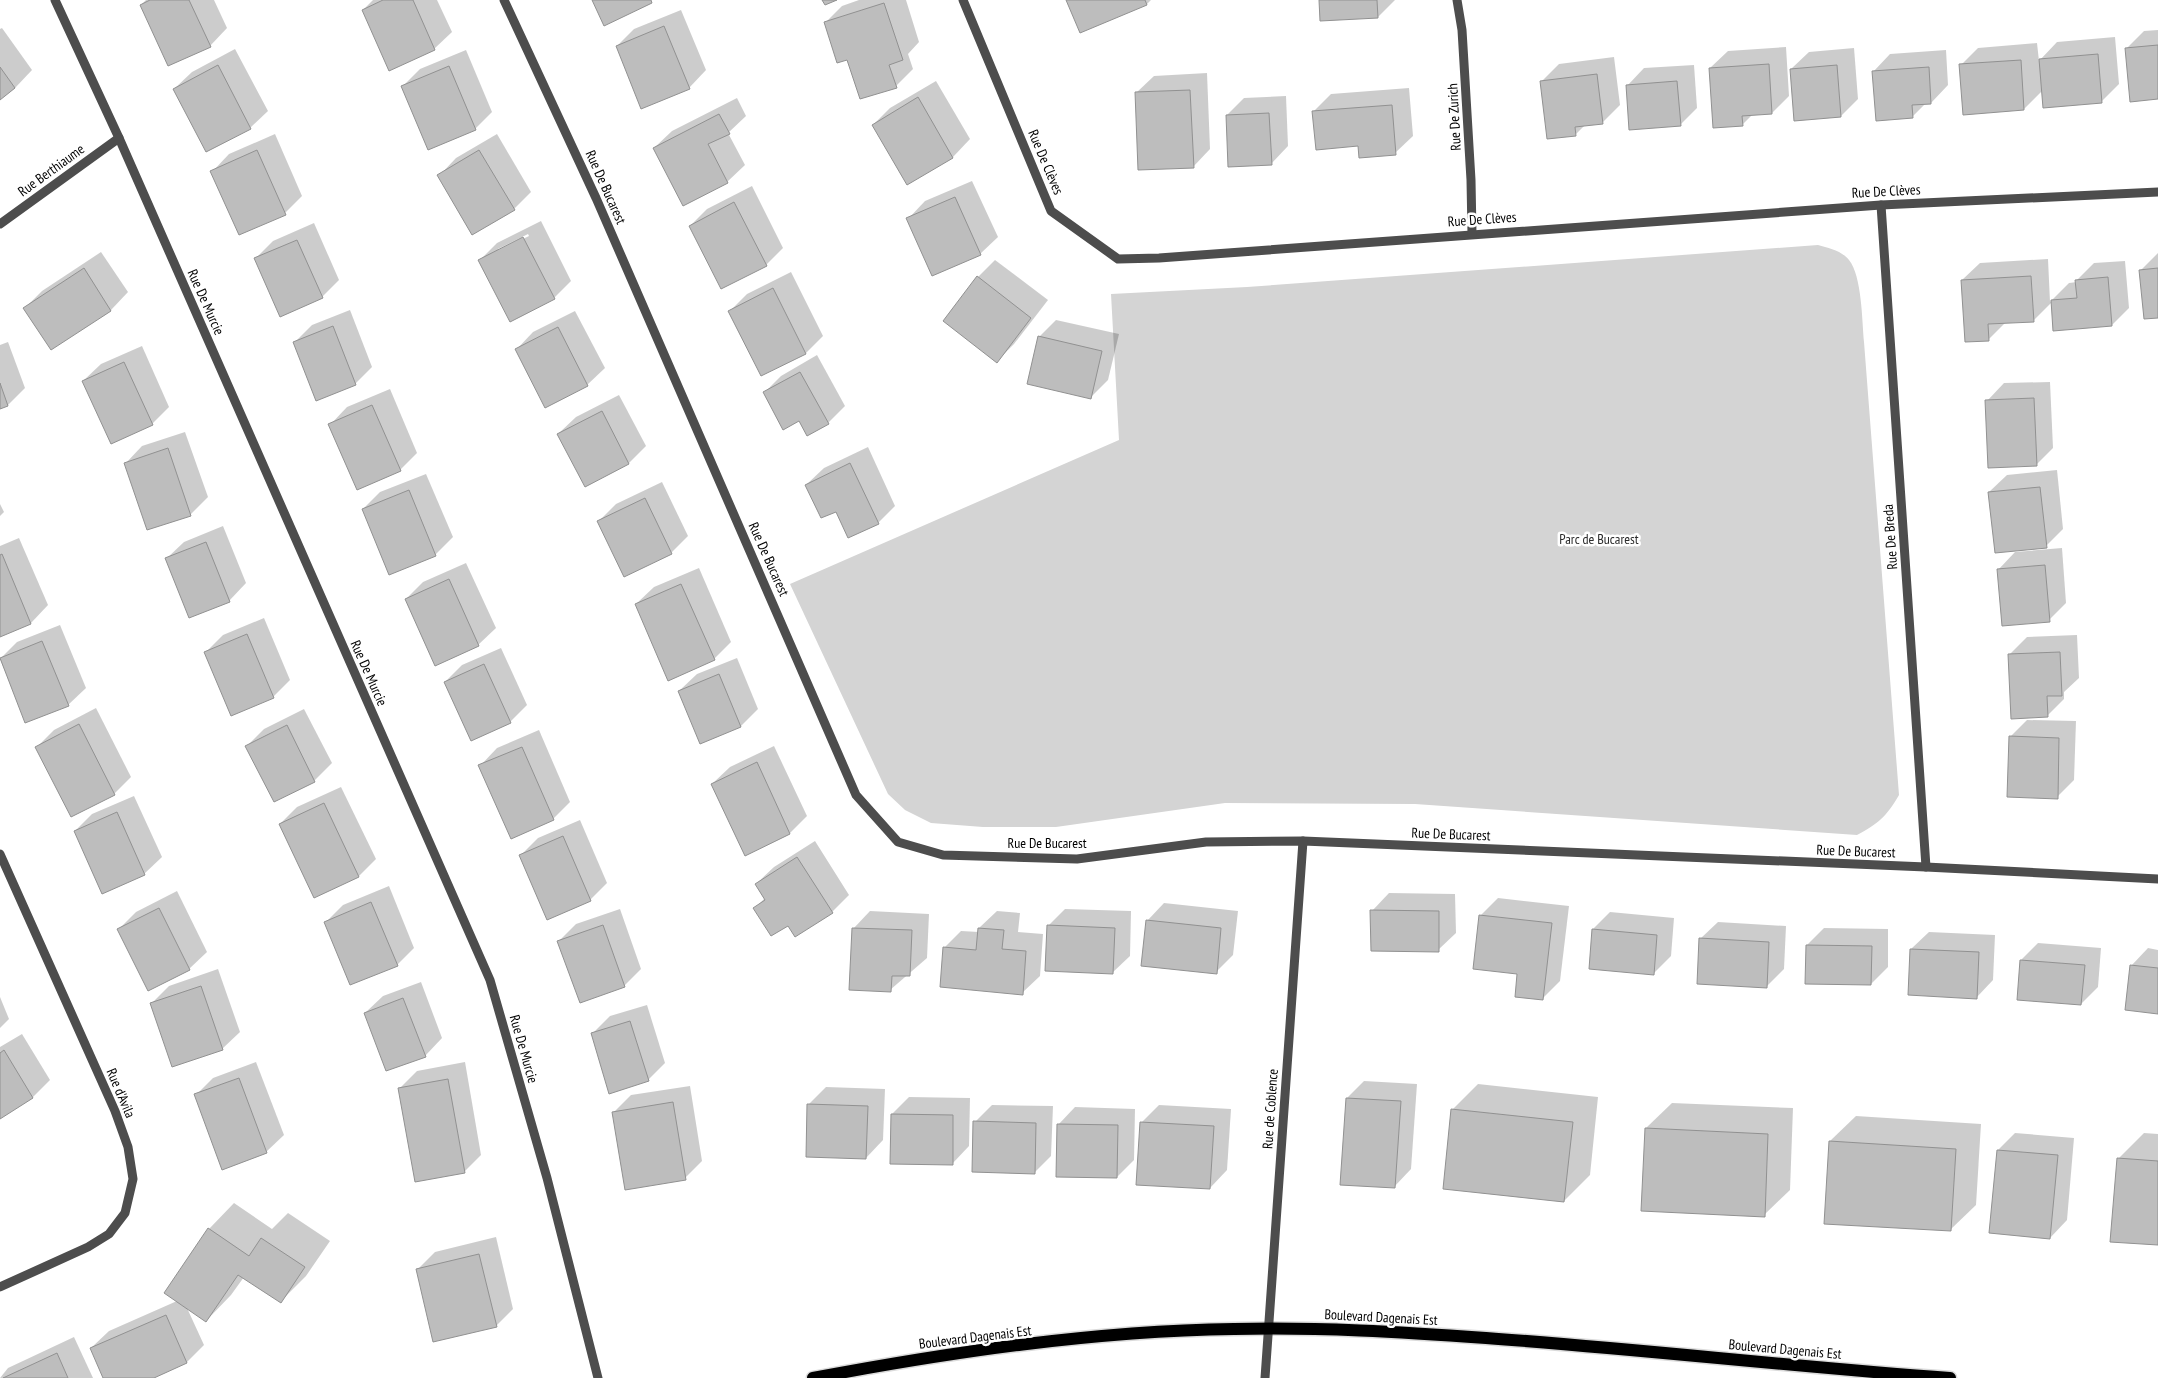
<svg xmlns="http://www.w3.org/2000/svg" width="2158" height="1378" viewBox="0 0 2158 1378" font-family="'PT Sans Narrow',sans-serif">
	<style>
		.green { fill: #d4d4d4 }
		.shadow { fill: #0003; fill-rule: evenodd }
		.building { fill: #bdbdbd; stroke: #919191 }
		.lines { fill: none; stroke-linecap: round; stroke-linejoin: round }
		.major-casing { stroke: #dbdbdb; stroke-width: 15 }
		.minor { stroke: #4d4d4d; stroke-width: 9 }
		.major { stroke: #000; stroke-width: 12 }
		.labels { text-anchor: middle; stroke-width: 5; stroke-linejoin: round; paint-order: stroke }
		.street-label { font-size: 14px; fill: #000; stroke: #fff }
		.park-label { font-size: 14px; fill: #2b2b2b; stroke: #fff }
	</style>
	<rect width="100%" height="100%" fill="#fff"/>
	<!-- green -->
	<path class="green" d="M1818,245C1829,248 1842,251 1849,260C1862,276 1862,321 1864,342L1899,795C1887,816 1878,824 1857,835L1415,804L1225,803L1056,827H983L931,823L905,810L888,794L790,584L1119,440L1111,294L1247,287Z"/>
	<!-- shadow -->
	<g class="shadow">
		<polygon points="146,0 214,0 227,28 210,46 141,5"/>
		<polygon points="373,0 437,0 452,32 434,49 363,10"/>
		<polygon points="859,0 906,0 919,42 908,54 913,69 896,86 848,59 825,23 842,6"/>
		<polygon points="1067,0 1151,0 1147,4"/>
		<polygon points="1320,0 1395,0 1378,17"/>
		<polygon points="681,10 706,70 689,88 617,46 634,29"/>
		<polygon points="2,28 32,70 15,88 0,98 0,29"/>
		<polygon points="2158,30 2158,98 2127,48 2144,31"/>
		<polygon points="2115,37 2119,84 2101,102 2043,90 2024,109 1961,65 1978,48 2037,43 2039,61 2057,42"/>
		<polygon points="1786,47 1789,96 1772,113 1753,114 1742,125 1710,68 1728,51"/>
		<polygon points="1854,48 1858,99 1841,116 1791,69 1809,52"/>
		<polygon points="235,49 268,111 250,128 207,150 174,89 192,72"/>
		<polygon points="466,50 492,112 475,129 402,87 420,69"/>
		<polygon points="1946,50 1948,85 1931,103 1926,103 1912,117 1873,72 1890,54"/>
		<polygon points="1614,57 1620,105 1603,122 1586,124 1576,134 1542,81 1559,64"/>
		<polygon points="1694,65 1697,108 1680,125 1627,86 1644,68"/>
		<polygon points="1207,73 1210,149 1193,167 1136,93 1154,76"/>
		<polygon points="936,81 970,139 953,157 907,183 873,125 890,108"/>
		<polygon points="1409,88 1413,136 1395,153 1359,145 1314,111 1331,94"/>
		<polygon points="1286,96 1288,146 1271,164 1227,115 1244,98"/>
		<polygon points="737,98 746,116 728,133 745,165 727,182 654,148 672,131"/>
		<polygon points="275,134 302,196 285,213 212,172 229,154"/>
		<polygon points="497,134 531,192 514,209 439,176 456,158"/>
		<polygon points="972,181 998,237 980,254 908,219 925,201"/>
		<polygon points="752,186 783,248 766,265 690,226 707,209"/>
		<path d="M541,221L571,281L554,298L480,260L497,243ZM528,234L529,236L498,251V249Z"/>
		<polygon points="314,223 339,280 322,297 256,258 273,241"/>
		<polygon points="101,252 128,292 111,310 51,348 25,308 42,291"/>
		<polygon points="2158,253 2158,317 2141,270"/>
		<polygon points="2048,259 2050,302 2069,283 2077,282 2077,280 2094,263 2125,261 2129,308 2112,325 2052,302 2033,321 2006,322 1988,340 1962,280 1980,263"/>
		<polygon points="995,260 1048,300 1014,344 997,361 978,277"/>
		<polygon points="791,272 823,336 806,353 730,311 747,294"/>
		<polygon points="350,310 372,367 355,384 295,342 312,325"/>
		<polygon points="575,311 605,368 587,385 546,407 516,350 533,332"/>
		<polygon points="1056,320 1119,334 1108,380 1091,397 1039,337"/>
		<polygon points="8,342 25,388 8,405 0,408 0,345"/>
		<polygon points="142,346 169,407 152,424 83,381 101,364"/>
		<polygon points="817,355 845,406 828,423 799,419 764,393 781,376"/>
		<polygon points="2050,382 2053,448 2036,465 1987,401 2004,383"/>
		<polygon points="390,389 417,453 400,470 330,425 347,407"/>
		<polygon points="619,395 646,446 629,463 586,485 558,434 576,417"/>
		<polygon points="185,432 208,497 190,515 125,464 142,446"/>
		<polygon points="868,447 895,506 878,523 806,485 824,468"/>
		<polygon points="2057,470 2063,529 2046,546 1989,492 2007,475"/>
		<polygon points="426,474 453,537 435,555 363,509 380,492"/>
		<polygon points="662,482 688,536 671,553 599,521 616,504"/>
		<polygon points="0,504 4,512 0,516"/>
		<polygon points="223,526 246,583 229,601 166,559 184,542"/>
		<polygon points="19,538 48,605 31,623 0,636 0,546"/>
		<polygon points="2062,548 2066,603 2049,620 1998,570 2015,552"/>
		<polygon points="466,563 496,628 478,645 436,664 406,599 423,582"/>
		<polygon points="699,568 731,642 714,659 636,604 654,587"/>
		<polygon points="264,618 290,680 273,697 206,652 223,635"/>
		<polygon points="60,625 86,688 68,705 26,722 0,659 17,642"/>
		<polygon points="2077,635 2079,678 2064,692 2064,699 2047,716 2010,654 2027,637"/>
		<polygon points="501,648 527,705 510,722 445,682 462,665"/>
		<polygon points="737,658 758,709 741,726 679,691 697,674"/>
		<polygon points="96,708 131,777 114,794 37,747 54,730"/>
		<polygon points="304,709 332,763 314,781 274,800 247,746 264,729"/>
		<polygon points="2027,720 2076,721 2074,780 2057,797 2010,737"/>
		<polygon points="539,730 570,802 553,819 480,766 497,748"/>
		<polygon points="774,746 807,816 790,833 745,854 712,784 730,767"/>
		<polygon points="341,787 376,859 359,876 314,896 280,824 297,807"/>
		<polygon points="134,796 162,857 144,874 75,831 92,814"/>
		<polygon points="580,820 607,883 590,900 521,855 538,838"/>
		<polygon points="815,841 849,895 832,912 789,925 755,908 765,898 756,884 774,867"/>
		<polygon points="389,886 414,948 397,965 326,922 343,905"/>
		<polygon points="177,891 207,952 189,969 149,989 119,929 136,912"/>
		<polygon points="1389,893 1455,894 1456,933 1438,950 1372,911"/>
		<polygon points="1498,898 1569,906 1560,981 1543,998 1518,973 1480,916"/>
		<polygon points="1164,903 1238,911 1233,955 1216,972 1147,921"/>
		<polygon points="620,909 641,969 624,986 559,941 576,924"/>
		<polygon points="1065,909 1131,911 1130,956 1112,973 1048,926"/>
		<polygon points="870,911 929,914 927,958 890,990 853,929"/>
		<polygon points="997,911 1020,913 1018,932 1043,934 1040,976 1022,993 944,948 961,931 979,932 979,928"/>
		<polygon points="1610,912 1674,918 1671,956 1654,973 1593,929"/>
		<polygon points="1718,922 1786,926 1784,969 1767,986 1700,939"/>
		<polygon points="1824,928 1888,929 1888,967 1871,984 1807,945"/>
		<polygon points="1929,932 1995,935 1993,980 1976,998 1911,949"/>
		<polygon points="2038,943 2101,948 2098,987 2081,1004 2021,960"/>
		<polygon points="2148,948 2158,950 2158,1013 2131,966"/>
		<polygon points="218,969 240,1032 222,1049 152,1003 169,986"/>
		<polygon points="421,982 442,1038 425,1056 365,1013 383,996"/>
		<polygon points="0,997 9,1019 0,1028"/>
		<polygon points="647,1005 665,1063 648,1080 593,1033 610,1016"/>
		<polygon points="22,1034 50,1080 33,1097 0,1118 0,1047"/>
		<polygon points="256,1062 284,1135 266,1152 196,1095 213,1078"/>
		<polygon points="465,1062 481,1155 464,1172 400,1088 417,1071"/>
		<polygon points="1364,1081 1417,1084 1411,1169 1394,1187 1347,1098"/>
		<polygon points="1478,1084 1598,1097 1590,1175 1564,1201 1452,1110"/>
		<polygon points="690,1086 702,1161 685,1178 614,1112 631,1095"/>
		<polygon points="826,1087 885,1089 883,1140 866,1158 809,1104"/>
		<polygon points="909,1097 970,1098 969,1146 952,1164 892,1114"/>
		<polygon points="1672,1103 1793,1108 1790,1190 1764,1215 1646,1128"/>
		<polygon points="992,1105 1053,1106 1051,1156 1034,1173 975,1122"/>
		<polygon points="1159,1105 1231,1109 1227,1170 1210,1188 1142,1122"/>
		<polygon points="1075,1107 1135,1109 1134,1160 1117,1177 1058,1125"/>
		<polygon points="1856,1116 1981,1124 1976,1205 1950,1230 1830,1141"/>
		<polygon points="2015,1133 2074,1138 2067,1220 2050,1238 1998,1150"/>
		<polygon points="2144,1133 2158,1134 2158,1244 2118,1159"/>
		<polygon points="234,1203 272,1229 288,1213 330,1241 306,1276 280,1302 244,1277 231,1295 206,1321 187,1308 204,1345 187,1362 151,1378 105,1378 91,1348 109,1331 177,1301 209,1229"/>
		<polygon points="496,1237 513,1309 496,1326 417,1270 435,1252"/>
		<polygon points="74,1337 93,1378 0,1378 8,1368"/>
	</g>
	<!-- building -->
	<g class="building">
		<polygon points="150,0 189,0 211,47 168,66 140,5"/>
		<polygon points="383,0 413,0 435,50 389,71 362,10"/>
		<polygon points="592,0 651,0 652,3 604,26"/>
		<polygon points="822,0 837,0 825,5"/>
		<polygon points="1066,0 1145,0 1147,5 1080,33"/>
		<polygon points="1319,0 1377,0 1378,18 1320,21"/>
		<polygon points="884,3 903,60 889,65 897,88 860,99 847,60 837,63 824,22"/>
		<polygon points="664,26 690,89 641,109 616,46"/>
		<polygon points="2158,45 2158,99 2130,102 2125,48"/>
		<polygon points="2098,54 2102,103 2043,108 2039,59"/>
		<polygon points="2021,60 2024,110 1963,115 1959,64"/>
		<polygon points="1769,64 1772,114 1742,116 1743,126 1713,128 1709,68"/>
		<polygon points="218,65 251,129 206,152 173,89"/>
		<polygon points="1837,65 1841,117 1794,121 1790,69"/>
		<polygon points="449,66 476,130 428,150 401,86"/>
		<polygon points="0,67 15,88 0,100"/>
		<polygon points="1929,67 1931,104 1912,105 1913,118 1876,121 1872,71"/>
		<polygon points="1597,74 1603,124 1575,127 1576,136 1547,139 1540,81"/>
		<polygon points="1677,81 1681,126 1629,130 1626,85"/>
		<polygon points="1190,90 1194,168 1138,170 1135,92"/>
		<polygon points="918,97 953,158 907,185 872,125"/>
		<polygon points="1392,105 1396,155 1359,158 1358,146 1316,150 1312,111"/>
		<polygon points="1269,113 1272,165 1228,167 1226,115"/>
		<polygon points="719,114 730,134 708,144 728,183 683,206 653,148"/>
		<polygon points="257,150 286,215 239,235 210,171"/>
		<polygon points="479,150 515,210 472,235 437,175"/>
		<polygon points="955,197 981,255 932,276 906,218"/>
		<polygon points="734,202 767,266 721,289 689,226"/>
		<polygon points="523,237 555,299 510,322 478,260"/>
		<polygon points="297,240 323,298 280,317 254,258"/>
		<polygon points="84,268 111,311 51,350 23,308"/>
		<polygon points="2158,268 2158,318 2144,319 2139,270"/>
		<polygon points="977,276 1031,318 997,363 943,321"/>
		<polygon points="2031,276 2034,322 1988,324 1989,341 1965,342 1961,280"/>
		<polygon points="2108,277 2112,326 2053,331 2051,300 2077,298 2075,280"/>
		<polygon points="773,288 806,354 761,376 728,311"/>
		<polygon points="333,326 356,385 316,401 293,342"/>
		<polygon points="558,327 588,386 545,408 515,349"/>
		<polygon points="1038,336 1102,351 1091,399 1027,384"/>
		<polygon points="124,362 153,425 111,444 82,381"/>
		<polygon points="800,372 829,424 807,436 799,421 783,430 763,392"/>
		<polygon points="0,383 8,406 0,409"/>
		<polygon points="2034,398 2037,466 1988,468 1985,400"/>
		<polygon points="372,405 401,471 357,490 328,424"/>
		<polygon points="602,411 629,464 585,487 557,434"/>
		<polygon points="168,448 191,516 147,530 124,463"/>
		<polygon points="850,463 879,524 848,538 836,512 821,518 805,485"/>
		<polygon points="2040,487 2047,548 1995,553 1988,492"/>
		<polygon points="409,490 436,556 389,575 362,509"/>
		<polygon points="645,498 672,554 624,577 597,521"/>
		<polygon points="206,542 230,602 189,618 165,558"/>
		<polygon points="2,554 31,624 0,637 0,555"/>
		<polygon points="2045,565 2050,622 2002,626 1997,569"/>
		<polygon points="449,579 479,646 435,666 405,599"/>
		<polygon points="681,584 715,660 668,681 635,604"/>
		<polygon points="247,634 274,698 231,716 204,652"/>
		<polygon points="42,641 69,706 25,723 0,658"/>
		<polygon points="2060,652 2062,696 2047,696 2048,717 2011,719 2008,654"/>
		<polygon points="484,664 511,723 471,741 444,682"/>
		<polygon points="719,674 741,727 700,744 678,691"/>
		<polygon points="79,724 115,795 71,817 35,747"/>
		<polygon points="287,725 315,782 274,802 245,746"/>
		<polygon points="2009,736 2059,738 2058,799 2007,797"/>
		<polygon points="522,747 554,820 511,839 478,765"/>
		<polygon points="757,762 790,834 745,856 711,784"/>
		<polygon points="324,803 359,877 314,898 279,824"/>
		<polygon points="117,812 145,875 102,894 74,831"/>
		<polygon points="563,836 591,901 547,920 519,855"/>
		<polygon points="797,857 833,913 795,937 788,926 771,936 753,908 765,900 755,884"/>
		<polygon points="371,902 398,966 350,985 324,922"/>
		<polygon points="159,908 190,970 148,991 117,929"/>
		<polygon points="1370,910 1439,911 1439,952 1371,951"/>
		<polygon points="1479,915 1552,923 1543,1000 1515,997 1517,974 1473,969"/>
		<polygon points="1146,920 1221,928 1217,974 1141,966"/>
		<polygon points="603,925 625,987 580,1003 557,941"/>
		<polygon points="1047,925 1115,928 1113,974 1045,971"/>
		<polygon points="852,928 912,930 910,976 892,976 891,992 849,990"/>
		<polygon points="978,928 1004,930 1002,949 1026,951 1023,995 940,987 943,947 976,950"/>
		<polygon points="1592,929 1657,935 1654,975 1589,969"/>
		<polygon points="1699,938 1769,942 1767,988 1697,984"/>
		<polygon points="1806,945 1872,946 1871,985 1805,984"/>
		<polygon points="1910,949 1979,952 1977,999 1908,995"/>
		<polygon points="2020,960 2085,965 2081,1005 2017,1000"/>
		<polygon points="2130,965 2158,968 2158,1014 2125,1010"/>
		<polygon points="201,986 223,1050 172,1067 150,1003"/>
		<polygon points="403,998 426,1057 386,1071 364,1013"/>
		<polygon points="630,1021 649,1081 609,1094 591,1033"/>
		<polygon points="4,1050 33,1098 0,1119 0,1053"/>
		<polygon points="239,1078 267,1153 222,1170 194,1094"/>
		<polygon points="448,1079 465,1173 415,1182 398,1088"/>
		<polygon points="1346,1098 1401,1101 1395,1188 1340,1185"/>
		<polygon points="673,1102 686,1180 625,1190 612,1112"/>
		<polygon points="807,1104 868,1106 866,1159 806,1157"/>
		<polygon points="1451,1109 1573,1122 1564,1202 1443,1189"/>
		<polygon points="891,1114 953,1115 953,1165 890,1164"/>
		<polygon points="973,1121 1036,1123 1035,1174 972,1172"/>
		<polygon points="1140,1122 1214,1126 1210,1189 1136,1185"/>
		<polygon points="1057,1124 1118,1125 1117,1178 1056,1177"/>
		<polygon points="1645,1128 1768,1134 1765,1217 1641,1211"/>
		<polygon points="1829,1141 1956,1149 1951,1231 1824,1224"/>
		<polygon points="1997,1150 2058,1155 2050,1239 1989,1233"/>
		<polygon points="2117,1158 2158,1161 2158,1245 2110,1242"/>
		<polygon points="208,1228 249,1256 261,1238 305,1267 281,1303 238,1275 206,1322 164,1293"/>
		<polygon points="479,1254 497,1327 433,1342 416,1269"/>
		<polygon points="166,1315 187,1363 154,1378 103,1378 90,1348"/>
		<polygon points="57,1353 68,1378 3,1378"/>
	</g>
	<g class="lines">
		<defs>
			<path id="major" d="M813,1378C951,1352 1093,1331 1234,1329C1318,1327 1402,1332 1486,1338C1641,1349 1795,1367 1950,1378"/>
		</defs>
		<!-- major casing -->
		<use href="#major" class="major-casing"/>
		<!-- minor -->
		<g class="minor">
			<polyline points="55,0 119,138 490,980 547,1178 598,1378"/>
			<polyline points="504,0 596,198 856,795 898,842 943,855 1077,859 1206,842 1303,841 1926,867 2158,879"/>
			<polyline points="963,0 1051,211 1118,259 1159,258 1881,205 2158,192"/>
			<polyline points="1457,0 1462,30 1471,180 1472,234"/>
			<polyline points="1881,205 1926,867"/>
			<polyline points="0,224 119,138"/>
			<polyline points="0,854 115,1111 128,1147 133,1179 125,1213 109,1234 88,1247 0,1287"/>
			<polyline points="1265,1378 1303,841"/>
		</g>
		<!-- major -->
		<use href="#major" class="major"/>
	</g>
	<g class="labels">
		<!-- street labels -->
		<g class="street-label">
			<text transform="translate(1454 117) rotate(-93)" y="5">Rue De Zurich</text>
			<text transform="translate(1046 162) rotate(67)" y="5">Rue De Clèves</text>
			<text transform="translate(51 170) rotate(-36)" y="5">Rue Berthiaume</text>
			<text transform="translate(606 187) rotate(66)" y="5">Rue De Bucarest</text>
			<text transform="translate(1886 191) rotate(-3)" y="5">Rue De Clèves</text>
			<text transform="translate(1482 219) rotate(-4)" y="5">Rue De Clèves</text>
			<text transform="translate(206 302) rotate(66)" y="5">Rue De Murcie</text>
			<text transform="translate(1890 537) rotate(-94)" y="5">Rue De Breda</text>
			<text transform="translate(769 559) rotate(66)" y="5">Rue De Bucarest</text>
			<text transform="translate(369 673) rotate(66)" y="5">Rue De Murcie</text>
			<text transform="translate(1451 834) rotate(2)" y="5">Rue De Bucarest</text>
			<text x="1047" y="848">Rue De Bucarest</text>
			<text transform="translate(1856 851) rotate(2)" y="5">Rue De Bucarest</text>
			<text transform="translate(524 1049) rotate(74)" y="5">Rue De Murcie</text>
			<text transform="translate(121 1093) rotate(67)" y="5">Rue d'Avila</text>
			<text transform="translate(1270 1109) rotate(-86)" y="5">Rue de Coblence</text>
			<text transform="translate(1381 1317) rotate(3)" y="5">Boulevard Dagenais Est</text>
			<text transform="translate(975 1337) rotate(-7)" y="5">Boulevard Dagenais Est</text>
			<text transform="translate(1785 1349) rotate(5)" y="5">Boulevard Dagenais Est</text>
		</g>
		<!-- park labels -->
		<g class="park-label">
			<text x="1599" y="544">Parc de Bucarest</text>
		</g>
	</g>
</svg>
